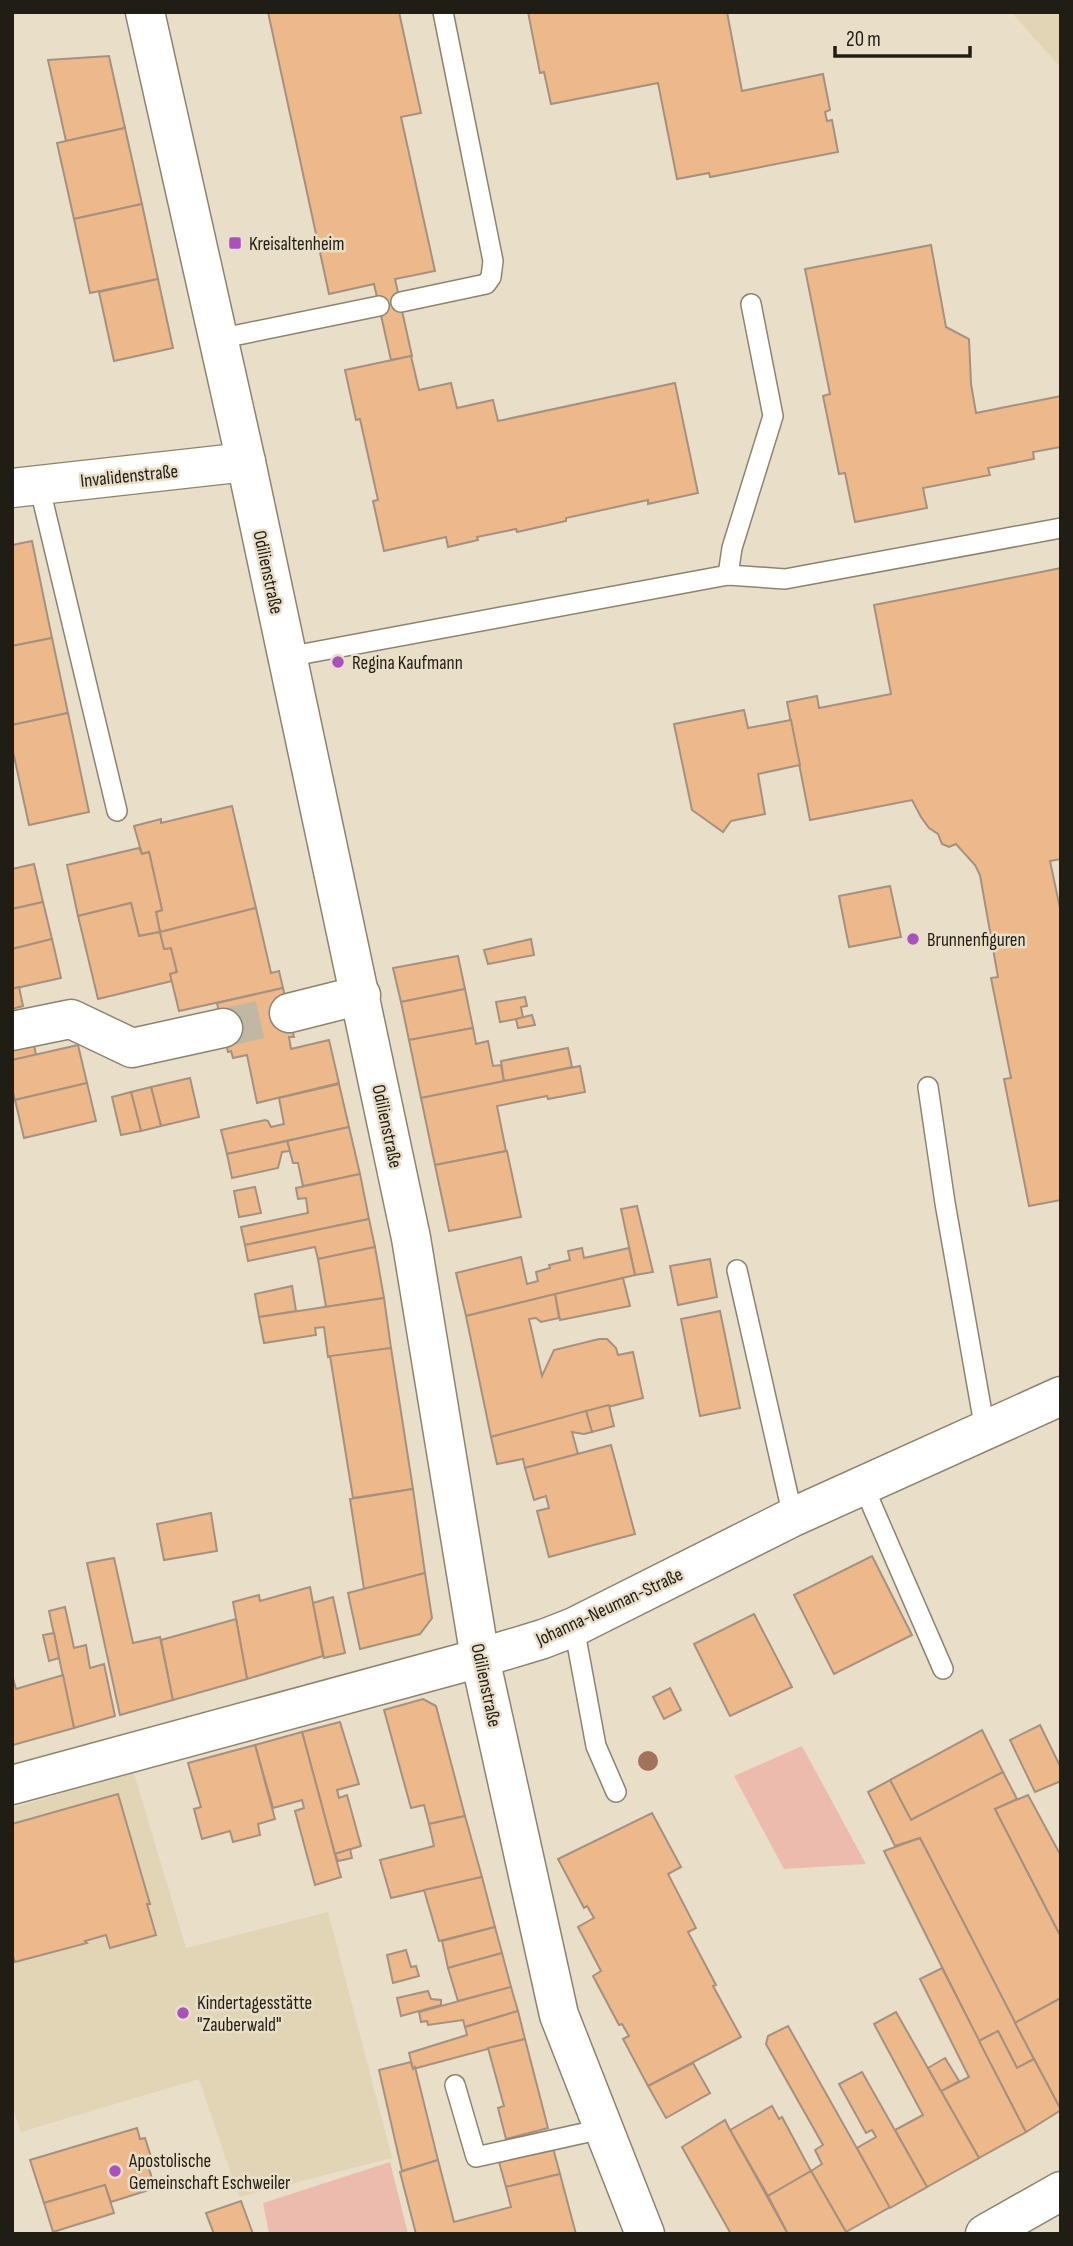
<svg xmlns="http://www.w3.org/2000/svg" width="1073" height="2246" viewBox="0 0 1073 2246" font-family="'Sofia Sans Condensed',sans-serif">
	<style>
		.built { fill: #e1d5b6 }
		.green { fill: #ecbbad }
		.building { fill: #eeb98a; stroke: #a59181; stroke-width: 2 }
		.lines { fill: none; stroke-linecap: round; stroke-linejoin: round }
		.minor-tunnel { stroke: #c1b8a4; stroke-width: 38; stroke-dasharray: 38 19; stroke-linecap: butt }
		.service-casing { stroke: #8d846f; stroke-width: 22 }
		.minor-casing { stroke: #8d846f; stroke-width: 41 }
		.secondary-casing { stroke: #8d846f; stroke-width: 41 }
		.service { stroke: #fff; stroke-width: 19 }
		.minor { stroke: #fff; stroke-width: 38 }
		.secondary { stroke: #fff; stroke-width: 38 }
		.tree { fill: #a3725a }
		.poi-dot { fill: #a951bf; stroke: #e9dfc8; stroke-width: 2.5 }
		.labels { text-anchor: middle; stroke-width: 5; stroke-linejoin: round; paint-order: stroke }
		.poi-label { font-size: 19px; fill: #201d14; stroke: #e9dfc8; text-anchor: start }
		.street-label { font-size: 19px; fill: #201d14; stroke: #e9dfc8 }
	</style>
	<rect width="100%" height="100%" fill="#e9dfc8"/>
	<!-- built -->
	<g class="built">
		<polygon points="1011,12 1061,12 1061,68"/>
		<polygon points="134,1773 186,1948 328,1912 392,2158 239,2197 199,2079 21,2132 12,2106 12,1808"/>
	</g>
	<!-- green -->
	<g class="green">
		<polygon points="802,1746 866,1864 784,1869 734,1776"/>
		<polygon points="390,2162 408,2234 269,2234 263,2203"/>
	</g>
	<!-- building -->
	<g class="building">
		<polygon points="268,12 399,12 421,113 401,117 435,271 395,279 412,356 391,360 374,284 329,294"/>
		<polygon points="528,12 727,12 742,91 823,74 830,110 825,112 827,121 832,120 838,152 710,177 709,173 677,179 658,83 551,104 544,72 540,73"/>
		<polygon points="109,56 125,128 66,141 48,60"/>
		<polygon points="125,128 142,204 74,219 57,143"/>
		<polygon points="142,204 158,279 90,293 74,219"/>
		<polygon points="931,245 946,327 969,339 971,384 976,413 1061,396 1061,447 1033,452 1034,459 988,468 990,475 923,488 927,508 855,522 845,473 839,474 823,396 830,394 805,269"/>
		<polygon points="158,279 173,348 114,361 99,292"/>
		<polygon points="411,356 419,390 451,383 457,408 493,400 498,421 675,383 698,493 648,504 648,500 566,518 566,521 517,532 516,529 477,537 478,540 448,547 446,537 384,551 373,501 378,500 360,419 356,420 345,370"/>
		<polygon points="32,541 52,638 12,646 12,545"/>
		<polygon points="1061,568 1061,859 1050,861 1061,913 1061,1200 1029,1206 1004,1079 1011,1078 991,978 998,977 980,875 975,865 956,844 949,847 942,844 938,834 929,828 921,817 912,800 810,820 787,702 817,696 819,708 891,694 874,605"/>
		<polygon points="52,638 68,713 12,725 12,646"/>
		<polygon points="744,710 748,728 791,720 800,765 758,774 765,814 731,821 723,832 692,810 674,724"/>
		<polygon points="68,713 89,812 29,825 12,747 12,725"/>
		<polygon points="232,806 256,908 160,932 156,912 162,910 149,852 142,854 134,826 161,819 161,823"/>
		<polygon points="139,848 142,854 149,852 162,910 156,912 160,932 139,936 131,903 78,916 67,865"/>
		<polygon points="34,864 43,902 12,909 12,869"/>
		<polygon points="890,886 901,937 849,947 839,896"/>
		<polygon points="43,902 52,939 12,949 12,909"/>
		<polygon points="131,903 139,936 160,932 164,949 171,948 177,972 170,974 172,981 98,999 78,916"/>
		<polygon points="256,908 271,973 279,971 283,988 179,1011 170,974 177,972 171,948 164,949 160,932"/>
		<polygon points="52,939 61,978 12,989 12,949"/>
		<polygon points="531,939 534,955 488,964 484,950"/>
		<polygon points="458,956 465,989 401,1002 393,968"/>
		<polygon points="19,987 23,1006 12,1009 12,989"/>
		<polygon points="283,988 294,1037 289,1037 291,1049 329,1040 339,1083 257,1103 247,1055 233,1058 231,1051 228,1052 217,1003"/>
		<polygon points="465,989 473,1028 409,1040 401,1002"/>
		<polygon points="525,997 527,1006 521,1007 523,1018 500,1022 496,1002"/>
		<polygon points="532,1015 535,1025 518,1028 516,1019"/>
		<polygon points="473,1028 476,1044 488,1041 493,1066 501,1065 504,1081 421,1098 409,1040"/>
		<polygon points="32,1035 36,1055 12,1060 12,1040"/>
		<polygon points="78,1045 87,1083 15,1100 12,1089 12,1060"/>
		<polygon points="568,1048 572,1067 504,1081 501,1061"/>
		<polygon points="580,1066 585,1092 548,1099 547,1096 497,1106 506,1151 435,1165 421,1098"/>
		<polygon points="190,1078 199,1117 161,1126 151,1087"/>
		<polygon points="87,1083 96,1121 24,1138 15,1100"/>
		<polygon points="339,1084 349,1127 227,1154 221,1130 265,1120 268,1121 271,1127 284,1124 279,1098"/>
		<polygon points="151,1087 161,1126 141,1131 131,1092"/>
		<polygon points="131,1092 141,1131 121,1135 112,1097"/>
		<polygon points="349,1127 360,1174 303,1186 298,1163 293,1163 287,1141"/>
		<polygon points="287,1141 290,1151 282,1152 278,1168 232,1178 227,1154"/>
		<polygon points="507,1151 521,1217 449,1231 435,1165"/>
		<polygon points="360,1174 369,1219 245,1245 241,1227 308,1213 306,1198 298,1199 296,1188"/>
		<polygon points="255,1187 261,1213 239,1217 234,1191"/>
		<polygon points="637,1206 653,1272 635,1275 621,1209"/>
		<polygon points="369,1219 375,1247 318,1259 315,1247 248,1261 245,1245"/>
		<polygon points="375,1247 384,1298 326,1307 318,1259"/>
		<polygon points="582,1248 584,1258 629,1248 635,1275 466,1316 456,1273 521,1257 527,1284 538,1281 536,1272 550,1268 549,1265 570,1260 568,1251"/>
		<polygon points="710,1259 717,1297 678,1305 670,1266"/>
		<polygon points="623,1278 630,1306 560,1320 555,1294"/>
		<polygon points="292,1286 296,1311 259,1317 255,1294"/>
		<polygon points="555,1294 559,1318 541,1322 536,1318 529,1319 542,1376 554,1350 599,1339 607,1339 616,1348 618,1355 633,1352 643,1398 491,1437 466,1316"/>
		<polygon points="384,1298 391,1348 328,1357 324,1327 315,1328 316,1335 264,1343 259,1317"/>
		<polygon points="720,1311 740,1408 700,1416 681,1319"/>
		<polygon points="391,1348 413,1489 353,1498 330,1356"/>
		<polygon points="609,1405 614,1426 592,1432 586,1411"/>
		<polygon points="586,1411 592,1432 584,1434 572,1432 578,1454 525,1468 523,1459 497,1464 491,1437"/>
		<polygon points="611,1445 635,1534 549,1557 537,1511 549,1508 546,1496 534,1500 525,1468"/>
		<polygon points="413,1489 425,1573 364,1589 350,1499"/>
		<polygon points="211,1513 217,1551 164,1560 157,1524"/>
		<polygon points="872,1556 912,1635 834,1674 794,1595"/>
		<polygon points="114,1558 133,1643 160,1637 173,1700 120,1715 87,1563"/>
		<polygon points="425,1573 432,1618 420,1634 360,1649 348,1593"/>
		<polygon points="310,1587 323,1656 247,1679 233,1602 259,1595 260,1601"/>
		<polygon points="333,1597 345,1653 324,1658 313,1603"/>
		<polygon points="65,1607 74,1648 86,1645 90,1668 104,1664 115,1716 74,1728 49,1611"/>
		<polygon points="754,1614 792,1687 730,1716 694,1644"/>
		<polygon points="236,1619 247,1679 173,1700 161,1640"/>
		<polygon points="54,1633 59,1658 49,1661 43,1635"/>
		<polygon points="12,1675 16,1689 63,1675 74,1728 13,1745"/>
		<polygon points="670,1688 681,1710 664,1719 653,1697"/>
		<polygon points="423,1699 436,1706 465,1816 429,1824 424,1805 411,1808 384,1710"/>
		<polygon points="340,1722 359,1784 337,1790 339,1798 347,1795 361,1846 335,1854 302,1732"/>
		<polygon points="1040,1725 1061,1768 1061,1781 1035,1792 1010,1740"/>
		<polygon points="982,1730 1003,1772 911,1820 890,1780"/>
		<polygon points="302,1732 341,1877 315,1885 295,1811 304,1808 302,1800 273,1808 255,1745"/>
		<polygon points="255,1745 275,1819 258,1824 260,1835 233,1842 230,1831 202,1839 194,1809 201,1807 188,1763"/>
		<polygon points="1003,1772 1017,1799 995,1809 1061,1937 1061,1998 1015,2023 920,1838 895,1846 868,1792 890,1780 911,1820"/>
		<polygon points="118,1794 150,1904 147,1904 156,1935 110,1948 106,1935 85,1941 87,1943 15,1962 12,1954 12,1824"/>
		<polygon points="1028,1795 1061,1856 1061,1937 995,1809"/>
		<polygon points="652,1813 681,1867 668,1874 696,1928 688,1932 716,1985 713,1986 741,2037 648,2086 623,2039 629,2036 622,2024 619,2025 593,1976 601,1971 578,1927 594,1918 587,1906 584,1908 558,1859"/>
		<polygon points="465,1816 482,1877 391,1898 380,1860 434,1846 429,1824"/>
		<polygon points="920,1838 1034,2059 1017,2068 998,2031 979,2041 884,1851"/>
		<polygon points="350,1849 352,1858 338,1861 335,1854"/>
		<polygon points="482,1877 495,1927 439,1941 424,1890"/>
		<polygon points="495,1927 502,1953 448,1968 442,1941"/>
		<polygon points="406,1950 411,1967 416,1966 419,1976 393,1983 387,1955"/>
		<polygon points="502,1953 511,1987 458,2001 448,1968"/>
		<polygon points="942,1968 1026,2132 979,2158 941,2091 969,2077 920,1979"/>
		<polygon points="511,1987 518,2011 465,2027 463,2020 428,2025 427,2021 421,2022 419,2012"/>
		<polygon points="428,1991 431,1999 441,2000 441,2005 401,2016 397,1998"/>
		<polygon points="1061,1998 1061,2110 1015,2023"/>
		<polygon points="518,2011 525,2039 413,2069 409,2053 467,2035 465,2027"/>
		<polygon points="896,2012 979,2158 927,2187 895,2130 923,2115 874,2024"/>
		<polygon points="788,2026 890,2207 846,2232 811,2171 822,2164 815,2150 823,2145 766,2044 768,2036"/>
		<polygon points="998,2031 1017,2068 1034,2059 1061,2110 1026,2132 979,2041"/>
		<polygon points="525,2039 548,2128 506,2139 498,2108 504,2106 488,2048"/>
		<polygon points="945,2058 959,2081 941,2091 928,2068"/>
		<polygon points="411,2062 413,2069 415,2067 438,2160 402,2171 379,2070"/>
		<polygon points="693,2063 710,2093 666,2118 648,2086"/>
		<polygon points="862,2072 927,2187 890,2208 857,2148 876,2137 872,2130 866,2133 839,2084"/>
		<polygon points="772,2106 779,2119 782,2117 811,2171 768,2196 730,2130"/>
		<polygon points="725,2120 730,2130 788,2234 731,2234 682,2147"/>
		<polygon points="137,2128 140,2139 145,2138 151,2157 146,2159 155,2188 111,2202 105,2185 44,2203 30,2160"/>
		<polygon points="553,2148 560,2174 506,2187 499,2162"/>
		<polygon points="438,2160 454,2222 511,2207 506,2187 560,2174 576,2234 416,2234 400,2172"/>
		<polygon points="811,2171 846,2232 844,2234 788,2234 768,2196"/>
		<polygon points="105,2185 114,2213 53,2232 44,2203"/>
		<polygon points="241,2201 253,2234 214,2234 206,2213"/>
	</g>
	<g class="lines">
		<!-- minor-tunnel -->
		<polyline class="minor-tunnel" points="223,1028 289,1013"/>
		<defs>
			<g id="service">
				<polyline points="401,302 486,284 491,277 493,261 443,12"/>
				<polyline points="218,339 379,306"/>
				<polyline points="39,485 117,811"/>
				<polyline points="728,575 732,548 773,416 751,304"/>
				<polyline points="287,657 728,575 785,579 1061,528"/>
				<polyline points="928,1087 945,1203 985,1430"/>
				<polyline points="737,1270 793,1517"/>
				<polyline points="863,1485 943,1669"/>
				<polyline points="574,1627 596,1746 616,1792"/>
				<polyline points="455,2085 476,2157 602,2129"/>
			</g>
			<g id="minor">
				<polyline points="12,488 246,462"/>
				<polyline points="289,1013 361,995"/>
				<polyline points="12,1031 71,1019 132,1048 223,1028"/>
				<polyline points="12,1785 480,1658 543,1639 574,1627 793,1517 1061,1396"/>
			</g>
			<g id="secondary">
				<polyline points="145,12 246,462 411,1238 480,1658 559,2015 645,2234"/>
				<polyline points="985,2234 1061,2191"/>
			</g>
		</defs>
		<!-- service casing -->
		<use href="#service" class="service-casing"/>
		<!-- minor casing -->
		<use href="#minor" class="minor-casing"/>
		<!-- secondary casing -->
		<use href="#secondary" class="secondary-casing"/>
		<!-- service -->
		<use href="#service" class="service"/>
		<!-- minor -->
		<use href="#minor" class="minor"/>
		<!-- secondary -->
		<use href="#secondary" class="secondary"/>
	</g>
	<!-- trees -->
	<circle class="tree" cx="648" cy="1761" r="10"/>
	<!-- markers -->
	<g class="poi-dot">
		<rect x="228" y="236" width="14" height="14" rx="3.5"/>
		<circle cx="338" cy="662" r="7"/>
		<circle cx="913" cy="939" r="7"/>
		<circle cx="183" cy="2013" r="7"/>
		<circle cx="115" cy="2171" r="7"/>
	</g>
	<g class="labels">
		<!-- poi labels -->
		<g class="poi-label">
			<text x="249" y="250">Kreisaltenheim</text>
			<text x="352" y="669">Regina Kaufmann</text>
			<text x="927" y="946">Brunnenfiguren</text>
			<text x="197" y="2009">Kindertagesstätte<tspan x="197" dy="22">"Zauberwald"</tspan></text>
			<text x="129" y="2167">Apostolische<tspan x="129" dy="22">Gemeinschaft Eschweiler</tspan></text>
		</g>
		<!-- street labels -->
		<g class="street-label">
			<text transform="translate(129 475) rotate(-6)" y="7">Invalidenstraße</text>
			<text transform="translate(269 572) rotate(78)" y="7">Odilienstraße</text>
			<text transform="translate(388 1126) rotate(78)" y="7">Odilienstraße</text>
			<text transform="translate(609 1606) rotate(-25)" y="7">Johanna-Neuman-Straße</text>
			<text transform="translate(487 1685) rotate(78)" y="7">Odilienstraße</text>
		</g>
	</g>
	<!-- border -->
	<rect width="1073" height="2246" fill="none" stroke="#201d14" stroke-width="28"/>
	<!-- scale -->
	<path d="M835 46v10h135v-10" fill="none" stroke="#201d14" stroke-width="3.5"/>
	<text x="846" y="46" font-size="21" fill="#201d14" stroke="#e9dfc8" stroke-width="5" paint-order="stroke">20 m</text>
</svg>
